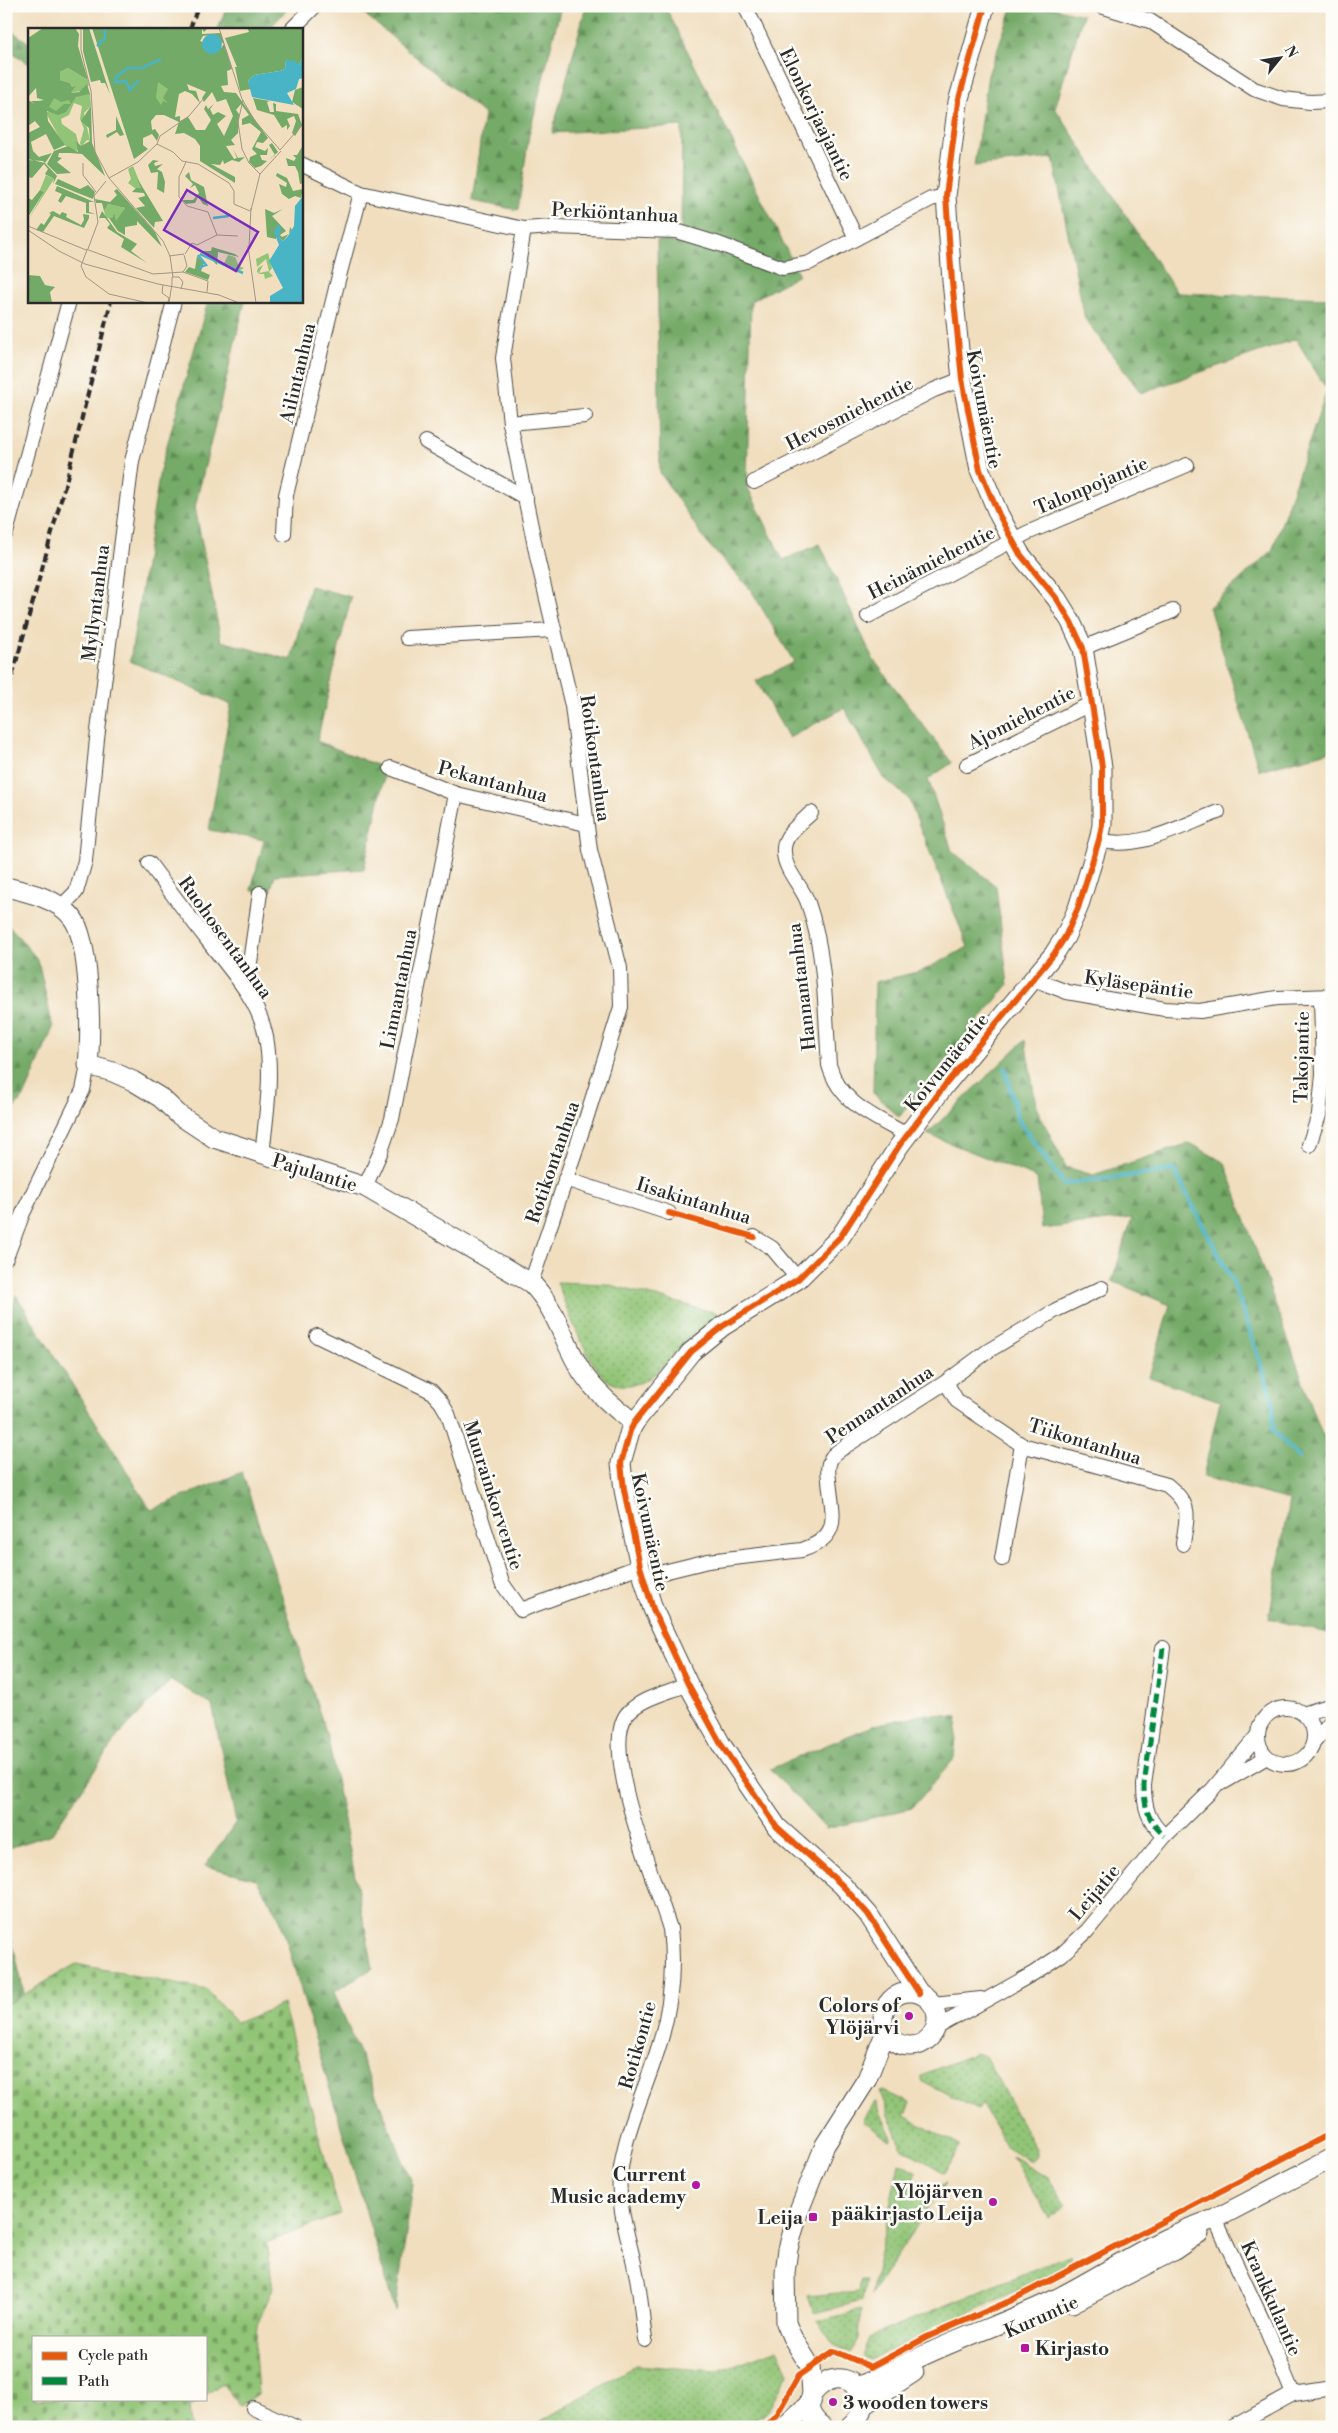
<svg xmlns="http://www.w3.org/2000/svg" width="1338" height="2433" viewBox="0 0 1338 2433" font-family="'Libre Bodoni',serif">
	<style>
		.grass { fill: url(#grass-dots); stroke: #5e7850 }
		.forest { fill: url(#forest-firs); stroke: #506a49 }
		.cemetery { fill: url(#cemetery-stones); stroke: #5e7850 }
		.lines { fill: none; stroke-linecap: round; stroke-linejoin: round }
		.stream { stroke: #48b4c5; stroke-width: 4.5 }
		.street-casing { stroke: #494641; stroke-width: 16 }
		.secondary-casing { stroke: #494641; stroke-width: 21 }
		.street { stroke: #fff; stroke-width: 14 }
		.secondary { stroke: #fff; stroke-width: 19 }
		.rail { stroke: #2b2b2b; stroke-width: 4; stroke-dasharray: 8 4; stroke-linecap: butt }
		.quiet { stroke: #00873e; stroke-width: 5; stroke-dasharray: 10 5; stroke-linecap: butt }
		.cycleway-casing { stroke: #fdfcf7; stroke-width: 9 }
		.cycleway { stroke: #e8590c; stroke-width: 6 }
		.poi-dot { fill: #b5179e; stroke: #fdfcf7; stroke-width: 2 }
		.labels { text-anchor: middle; stroke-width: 5; stroke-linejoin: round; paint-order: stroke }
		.street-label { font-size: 19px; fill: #2b2b2b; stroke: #fdfcf7 }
		.poi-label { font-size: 19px; font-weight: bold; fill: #2b2b2b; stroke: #fdfcf7; text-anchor: end }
		.inset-river { fill: none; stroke: #48b4c5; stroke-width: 2.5 }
		.inset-road { fill: none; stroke: #a19683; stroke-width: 1 }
		.view { fill: #7b2cbf; fill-opacity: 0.15; stroke: #7b2cbf; stroke-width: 2.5 }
		.inset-edge { fill: none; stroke: #2b2b2b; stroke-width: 2.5 }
	</style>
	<defs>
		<pattern id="grass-dots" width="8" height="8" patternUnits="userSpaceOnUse" patternTransform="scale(1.25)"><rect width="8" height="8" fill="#91c476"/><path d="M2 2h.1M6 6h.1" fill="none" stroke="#779f61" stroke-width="1.8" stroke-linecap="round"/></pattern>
		<pattern id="forest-firs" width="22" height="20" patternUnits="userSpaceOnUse" patternTransform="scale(1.25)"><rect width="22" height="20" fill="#74aa67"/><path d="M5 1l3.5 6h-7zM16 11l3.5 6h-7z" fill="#5f8b55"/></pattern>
		<pattern id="cemetery-stones" width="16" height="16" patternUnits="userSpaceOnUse" patternTransform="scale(1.25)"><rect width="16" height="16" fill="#91c476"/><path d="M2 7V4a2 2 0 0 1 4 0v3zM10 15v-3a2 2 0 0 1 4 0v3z" fill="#779f61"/></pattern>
	</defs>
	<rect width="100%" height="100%" fill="#fdfcf7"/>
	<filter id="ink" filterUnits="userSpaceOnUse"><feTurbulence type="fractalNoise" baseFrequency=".02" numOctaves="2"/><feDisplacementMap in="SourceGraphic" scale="10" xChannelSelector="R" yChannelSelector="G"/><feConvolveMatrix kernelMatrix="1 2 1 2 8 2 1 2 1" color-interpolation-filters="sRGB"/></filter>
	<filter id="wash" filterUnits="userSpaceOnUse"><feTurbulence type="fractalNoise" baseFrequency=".0096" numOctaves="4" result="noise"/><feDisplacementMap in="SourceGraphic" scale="20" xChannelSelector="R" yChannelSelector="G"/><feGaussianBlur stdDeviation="1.12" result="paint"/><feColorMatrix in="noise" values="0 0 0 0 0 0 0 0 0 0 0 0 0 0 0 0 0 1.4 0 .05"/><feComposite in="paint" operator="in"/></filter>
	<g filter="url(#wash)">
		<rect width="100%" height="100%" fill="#f0debe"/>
		<!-- grass -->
		<g class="grass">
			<path d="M557,1282L606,1284L721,1314C712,1321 701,1327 693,1334C679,1347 668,1363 653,1375C642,1384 624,1389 610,1382C590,1371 565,1305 557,1282Z"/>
			<polygon points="976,2053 985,2056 1036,2150 1036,2156 1030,2161 1007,2147 982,2104 978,2110 921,2080 921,2075"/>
			<polygon points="883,2091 910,2103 904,2116 960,2146 945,2173 902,2148 880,2092"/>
			<polygon points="875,2101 892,2138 890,2141 863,2121"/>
			<polygon points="1012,2156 1048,2177 1066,2206 1049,2218"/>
			<polygon points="899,2163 917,2173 914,2179 933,2189 945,2183 871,2295"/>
			<path d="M1071,2254L1072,2264C1005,2297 937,2327 870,2360L862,2357L869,2337Z"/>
			<polygon points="860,2280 866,2280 862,2301 814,2313 808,2296 858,2291"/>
			<polygon points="861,2310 859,2339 851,2353 833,2344 818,2321"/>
			<polygon points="777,2349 788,2373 769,2411 740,2427 531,2427 636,2365 718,2371"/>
		</g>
		<!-- forest -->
		<g class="forest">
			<polygon points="227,6 290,6 269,29 218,29"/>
			<polygon points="355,6 561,6 529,135 518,210 472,201 484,114"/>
			<polygon points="586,6 665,6 799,275 751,301 747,486 783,560 820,544 873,659 952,763 928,779 952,851 996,886 1008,985 899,1117 873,1093 875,982 922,971 968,947 908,798 884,778 844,708 789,738 756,681 794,662 751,590 707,543 660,473 657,240 681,243 682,126 552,133"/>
			<polygon points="1013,6 1045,6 1083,15 1055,108 1177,293 1332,298 1332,751 1259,770 1209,607 1272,551 1327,390 1296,339 1141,393 1085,319 1053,158 974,166 988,75"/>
			<polygon points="6,27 29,43 29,64 6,48"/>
			<polygon points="208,301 245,301 195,507 221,641 291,660 310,586 351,597 317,741 386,769 364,869 275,875 269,895 251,890 264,840 209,830 231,705 130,661 160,470"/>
			<polygon points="7,923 38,960 53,1028 25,1095 6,1118"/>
			<polygon points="1025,1040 1037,1109 1066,1167 1093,1175 1190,1143 1225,1163 1321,1432 1332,1447 1332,1634 1269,1619 1289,1500 1203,1477 1220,1401 1149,1377 1170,1305 1112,1281 1132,1218 1042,1229 1037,1178 927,1134"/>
			<polygon points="16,1295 151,1510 242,1472 328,1739 373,1968 334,1992 413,2185 395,2311 280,1919 256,1879 205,1866 236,1822 212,1705 171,1680 117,1737 52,1834 6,1849 6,1334"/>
			<polygon points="926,1714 958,1717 954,1759 912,1808 826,1829 770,1769 874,1725"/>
			<polygon points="6,1913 24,1993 6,2005"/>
		</g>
		<!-- cemetery -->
		<polygon class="cemetery" points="76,1964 207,1990 236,2023 283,2004 340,2214 266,2243 273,2288 257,2325 255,2353 258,2394 240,2406 222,2383 206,2395 206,2337 34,2337 34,2399 200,2399 190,2407 192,2427 6,2427 6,2005"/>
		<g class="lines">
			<!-- stream -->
			<polyline class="stream" points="1005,1068 1018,1120 1064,1184 1174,1170 1234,1284 1273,1402 1273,1430 1299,1458"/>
		</g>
	</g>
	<g filter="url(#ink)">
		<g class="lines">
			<defs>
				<g id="street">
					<polyline points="745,6 856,238"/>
					<polyline points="1101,6 1150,21 1254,89 1283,99 1310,102 1332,101"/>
					<polyline points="292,29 315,6"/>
					<polyline points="301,164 361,193 524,229 553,227 676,231 719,244 783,268 809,263 931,199 946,196"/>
					<polyline points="524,229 503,358 510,423 538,561 572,706 590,850 620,968 621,1007 586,1119 531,1283"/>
					<polyline points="510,423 585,416"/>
					<polyline points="426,442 526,498"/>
					<polyline points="754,482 934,390 962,379"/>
					<polyline points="6,533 69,301"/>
					<polyline points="284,534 286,495 338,280 361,193"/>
					<polyline points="868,616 1027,533 1187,465"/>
					<polyline points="407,638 554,630"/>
					<polyline points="1083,648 1173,611"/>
					<polyline points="967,765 1092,703"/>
					<polyline points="391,768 456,794 586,824"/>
					<path d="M811,813C802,822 785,833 784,848C782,869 802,885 808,903C826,954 825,1012 829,1065C840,1104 875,1117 907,1135"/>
					<path d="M1099,840C1138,851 1181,826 1218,812"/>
					<path d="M149,863C169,890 189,916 209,942C231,971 259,1000 266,1037C273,1075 266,1117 262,1155"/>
					<polyline points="61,907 76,892 85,861 97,739 132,461 174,301"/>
					<polyline points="1033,979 1067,992 1165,1009 1200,1011 1277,998 1332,996"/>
					<polyline points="246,990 260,893"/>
					<polyline points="1309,1145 1319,1115 1323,1074 1321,997"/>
					<polyline points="565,1179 669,1213"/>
					<polyline points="365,1187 381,1151 392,1119 456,794"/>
					<polyline points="754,1237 772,1248 798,1279"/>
					<polyline points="6,1258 23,1213 83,1090 88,1065"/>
					<polyline points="317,1336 431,1391 441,1402 448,1414 502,1583 521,1610 640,1566"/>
					<path d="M946,1382L957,1401L1022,1445L1167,1485C1193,1506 1187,1514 1183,1544"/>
					<polyline points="1002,1559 1022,1445"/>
					<path d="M643,1577L708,1561L802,1550C843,1536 832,1515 829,1480C828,1472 827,1464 832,1457C835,1453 840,1450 844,1447L946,1382L988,1351L1056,1310L1102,1288"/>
					<path d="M1163,1648L1144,1785C1144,1807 1148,1822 1165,1836"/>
					<circle cx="1286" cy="1736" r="28"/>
					<polyline points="1303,1714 1332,1705"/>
					<polyline points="1314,1742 1332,1721"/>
					<polyline points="1224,1782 1267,1757"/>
					<polyline points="933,2004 981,1999"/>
					<polyline points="936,2028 1034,1973 1061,1955 1087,1931 1165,1836 1212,1790 1257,1736"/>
					<polyline points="1215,2219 1264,2324 1293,2394"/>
					<path d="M645,2340C642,2318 641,2295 636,2273C630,2241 617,2208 620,2176C624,2133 644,2093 657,2052C670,2013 675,1970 670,1929C657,1885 599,1750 627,1714C640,1698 670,1692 688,1684"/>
					<polyline points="253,2408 295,2427"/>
					<polyline points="1233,2427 1293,2394 1332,2388"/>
				</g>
				<g id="secondary">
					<path d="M6,887C28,892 58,899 72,917C91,942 91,1034 88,1065L113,1072L133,1081L161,1098L179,1115L214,1138L365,1187L531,1283C557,1309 563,1342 582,1372C596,1393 615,1408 634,1423"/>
					<circle cx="910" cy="2019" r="27"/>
					<polyline points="919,1993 868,1914 842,1885 777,1827 722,1746 688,1684 653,1609 640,1566 624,1490 621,1463 630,1431 634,1423 691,1352 723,1326 798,1279 841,1236 899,1146 945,1085 1054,954 1065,937 1078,908 1099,840 1102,825 1102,767 1083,648 1071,622 1057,599 1020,554 999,515 980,470 962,379 952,281 946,196 958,102 985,6"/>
					<polyline points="1072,2303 1173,2251 1199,2233"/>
					<path d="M855,2387C882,2379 905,2363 931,2352C972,2333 1016,2319 1056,2299C1109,2272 1158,2236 1215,2219L1332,2158"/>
					<polyline points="812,2394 810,2366 792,2337 786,2323 785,2273 788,2249 798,2213 825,2145 867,2079 886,2031"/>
					<polyline points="862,2406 914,2372"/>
					<polyline points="784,2427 810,2403"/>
					<path d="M823,2427C780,2397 852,2352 861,2400C864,2411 858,2420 850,2427"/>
				</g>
			</defs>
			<!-- street casing -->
			<use href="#street" class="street-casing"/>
			<!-- secondary casing -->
			<use href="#secondary" class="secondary-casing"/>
			<!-- street -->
			<use href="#street" class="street"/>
			<!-- secondary -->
			<use href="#secondary" class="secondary"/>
			<!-- rail -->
			<g class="rail">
				<polyline points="190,29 198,6"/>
				<polyline points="6,699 67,478 111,301"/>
			</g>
			<!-- quiet -->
			<path class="quiet" d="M1163,1648L1144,1785C1144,1807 1148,1822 1165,1836"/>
			<defs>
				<g id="cycleway">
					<polyline points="669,1213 754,1237"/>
					<polyline points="919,1993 868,1914 842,1885 777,1827 722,1746 688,1684 653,1609 640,1566 624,1490 621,1463 630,1431 634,1423 691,1352 723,1326 798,1279 841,1236 899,1146 945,1085 1054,954 1065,937 1078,908 1099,840 1102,825 1102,767 1083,648 1071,622 1057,599 1020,554 999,515 980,470 962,379 952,281 946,196 958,102 985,6"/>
					<polyline points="764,2427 777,2414 799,2375 834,2351 871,2367 927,2337 1010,2301 1332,2133"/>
				</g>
			</defs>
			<!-- cycleway casing -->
			<use href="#cycleway" class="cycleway-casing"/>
			<!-- cycleway -->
			<use href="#cycleway" class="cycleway"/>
		</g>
	</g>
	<!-- markers -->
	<g class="poi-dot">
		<circle cx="909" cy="2016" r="5"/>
		<circle cx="696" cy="2185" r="5"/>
		<circle cx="993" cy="2202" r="5"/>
		<rect x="808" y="2212" width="10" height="10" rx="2.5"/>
		<rect x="1020" y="2343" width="10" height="10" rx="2.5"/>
		<circle cx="833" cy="2402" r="5"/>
	</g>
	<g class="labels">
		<!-- street labels -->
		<g class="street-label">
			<text transform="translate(817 114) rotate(64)" y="7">Elonkorjaajantie</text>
			<text transform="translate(615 212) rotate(3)" y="7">Perkiöntanhua</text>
			<text transform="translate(297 373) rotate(-77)" y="7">Ailintanhua</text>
			<text transform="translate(985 409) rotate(79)" y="7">Koivumäentie</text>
			<text transform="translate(849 413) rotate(-27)" y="7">Hevosmiehentie</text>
			<text transform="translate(1091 485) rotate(-23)" y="7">Talonpojantie</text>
			<text transform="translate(931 562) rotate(-27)" y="7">Heinämiehentie</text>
			<text transform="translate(95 603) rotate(-83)" y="7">Myllyntanhua</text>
			<text transform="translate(1021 717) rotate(-27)" y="7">Ajomiehentie</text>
			<text transform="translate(596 758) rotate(82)" y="7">Rotikontanhua</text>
			<text transform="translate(493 781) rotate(15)" y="7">Pekantanhua</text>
			<text transform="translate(226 937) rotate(54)" y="7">Ruohosentanhua</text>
			<text transform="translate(1139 984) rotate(8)" y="7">Kyläsepäntie</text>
			<text transform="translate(801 987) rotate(-97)" y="7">Hannantanhua</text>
			<text transform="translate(398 989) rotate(-79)" y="7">Linnantanhua</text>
			<text transform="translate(1301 1057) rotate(-89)" y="7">Takojantie</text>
			<text transform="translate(946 1062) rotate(-51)" y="7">Koivumäentie</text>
			<text transform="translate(552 1162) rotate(-71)" y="7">Rotikontanhua</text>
			<text transform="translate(315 1172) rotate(17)" y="7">Pajulantie</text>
			<text transform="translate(694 1200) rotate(17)" y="7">Iisakintanhua</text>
			<text transform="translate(879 1404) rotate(-34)" y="7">Pennantanhua</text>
			<text transform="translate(1085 1441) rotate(17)" y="7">Tiikontanhua</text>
			<text transform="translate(494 1495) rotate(72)" y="7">Muurainkorventie</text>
			<text transform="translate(651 1532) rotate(78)" y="7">Koivumäentie</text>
			<text transform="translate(1094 1892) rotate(-50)" y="7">Leijatie</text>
			<text transform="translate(637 2045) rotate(-74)" y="7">Rotikontie</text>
			<text transform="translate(1272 2298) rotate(66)" y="7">Krankkulantie</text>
			<text transform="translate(1041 2316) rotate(-24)" y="7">Kuruntie</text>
		</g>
		<!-- poi labels -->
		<g class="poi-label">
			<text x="899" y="2012">Colors of<tspan x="899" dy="22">Ylöjärvi</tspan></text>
			<text x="686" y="2181">Current<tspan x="686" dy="22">Music academy</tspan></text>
			<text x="983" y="2198">Ylöjärven<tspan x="983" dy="22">pääkirjasto Leija</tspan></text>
			<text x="803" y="2224">Leija</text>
			<text x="1035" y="2355" text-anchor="start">Kirjasto</text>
			<text x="843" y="2409" text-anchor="start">3 wooden towers</text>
		</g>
	</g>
	<!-- overview -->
	<g transform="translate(28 28)">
		<rect width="275" height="275" fill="#f0debe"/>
		<path d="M40,40L60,52L61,57L56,62L43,65L47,57L44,59L42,55L32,52V44ZM62,66L63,78L56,85L62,113L59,112L53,119L52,115L56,101L52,91L54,78L46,75L41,87L33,91L34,96L48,106L52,122L46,123L35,116L18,85L23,82L28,84L51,67ZM105,138L114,160L111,163L100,155L103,151L100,141ZM18,147L26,151L0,192L16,164L12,162ZM80,176L97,180L89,193H86V185L84,190H78L76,183ZM240,225L244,240L241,244L245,248L237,251L236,246H232L230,245L229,243L230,240L235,237L231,245L241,243L238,231L229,239L228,231Z" fill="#91c476"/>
		<path d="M15,0H47L51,6L50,18L60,52L40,40L32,44V52L42,55L44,59L48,57L43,65L51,64L59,56L62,66L48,69L38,84L30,87L19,83L20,93L37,117L26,122L18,106L3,114L5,123L11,129L24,125L17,135L0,131V105L12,99L7,93L0,98V72L7,76L3,73H10L16,72L9,70L8,60L0,69V10ZM55,0H61L82,66L77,55H73L72,52L63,54L55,23ZM64,0H180L176,4L174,1V6L193,5L204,41L199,43L200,57L193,58L196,64L208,65L240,110L235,115L229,114L227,119L237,123L240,120L239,127H232L234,132L239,133L247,127L241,117L244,115L250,124L233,138L227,140L221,134L222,129L229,126L224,121L233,104L222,95L214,97V91L221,87L213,76L208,82L211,86L210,105L203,112L207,117L198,118L206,131L209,130L205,121L210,130L217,129L211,134L204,132L196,136L195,132L192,137L183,136L207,149V155L172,133V118L167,111L156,105L147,106L151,94L136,87H128L123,93L124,102L127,101L131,107L129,113L124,106L115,110V117L120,121L106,131ZM183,7L196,16L193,20L172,13L175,8ZM159,56L178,64L174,70L176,74L184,64L189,74L198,71L205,88L196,108L189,96L198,88L190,84L185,87L182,81L186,76L180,81L178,77L176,81L183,92L177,102H168L160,89L152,93V88L147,89L151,66L157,63L164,66L172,75L168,63L161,62ZM219,0H275V28L271,37L258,32L257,41L252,43L226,47L220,53L223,61L212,63L207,39H209L197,10L221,4ZM275,59V81L264,74L267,62ZM225,70L242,73L239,74L242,84H246L245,75L248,76V83L270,86L274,97L267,108L264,105L268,93L266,88L259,91L262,98L259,102V97L254,100L246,87L229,82ZM63,78L64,115L77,148L54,126L42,125H31L30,129L34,130L29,134L43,145L29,146L19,136L26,123L40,118L50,124L48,113L53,118L62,113L61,100L53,93ZM88,88L96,107L92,108L89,104L79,110L78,107L88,102ZM274,119L275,155L272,156L270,144L267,138H260L258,130L266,133L268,130L265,127H269ZM0,132L15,133L29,148L25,156L26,151L17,146L20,141L16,136L4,150L0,149ZM125,132L131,133L126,135L127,138L135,136L129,141L134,144L137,154L136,165L129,161L130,144L123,145L120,137ZM161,144L163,152L176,159L180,178L175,176L170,169L167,175L158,176L154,172H165L171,165L167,157L162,160L165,156L157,148ZM249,145L259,150L265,163L275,161L273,170L267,168L261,171L254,166L251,156L258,159L259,155L248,148ZM109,150L135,193L127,194L126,200L108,180L117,178L110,170L117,168L116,165L104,164L108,160H113ZM30,151L52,161L60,157L67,164L65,171L27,156ZM29,158L66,174H61V184L68,186L58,185V175L38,168L33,175L30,173L34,166L27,163ZM89,161L127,204L134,219L109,193V197L97,199V207L90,203L81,190H84L86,185L88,193L97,180L80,176L76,183L74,175H68L67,171L82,174L89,167L86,163ZM12,162L16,164L0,189V170L4,172ZM237,181L246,185L255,181L244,188L258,203L252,207L254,209L261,206L262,199L264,202L255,213L249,207V200L248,211L239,209ZM25,183L32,187L34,184L39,186L38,189L53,197L56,192L55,186L61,187V190L56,200L26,188L15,204L8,202L13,195L16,197L23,186L21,185ZM74,183L89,204L109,216L103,223L119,235L93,219L96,211L79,200L82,196L77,190H71ZM184,219L207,226L211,229L190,224L189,237L175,223H183ZM169,228L176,235L173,243L182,247L180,252L157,244L161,239L167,241ZM0,247L12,248L17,257L27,259L22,264L24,275H0Z" fill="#74aa67" fill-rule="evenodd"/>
		<path d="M130,54L140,61L135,70L140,75L135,73L133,77L128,70ZM26,70L33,74L41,72L43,76H36L28,83L21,79Z" fill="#91c476"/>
		<path d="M200,227L207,229L211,238L216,240L209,244L195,237Z" fill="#91c476"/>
		<path d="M174 16a10 10 0 1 1 20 0a10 10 0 1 1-20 0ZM275,28V50L271,51L268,61L259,65L266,77L224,69L220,53L226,47L252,43L257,41L258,32L267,33L271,37ZM275,168V275H242V268L255,260L241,233L251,217L246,204L250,196L253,200L251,209L255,213L260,208L266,198L267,178Z" fill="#48b4c5"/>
		<path class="inset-river" d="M69,18L77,10V0M111,52L102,62L98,53L87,54L88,49L100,40H114L133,31M185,190L201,188M172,226L215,245M170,240L178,237L170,227"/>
		<path class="inset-road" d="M53,0V22L63,63L67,124L81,150L135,213L142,228L145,249M191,0L214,71M176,70L161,88L132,108L129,116L145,124L154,133L170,136L201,155L206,163V176L222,183M214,71L227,93L252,122M215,72L210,94L214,121L221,135L232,146M252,122L275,96M158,134L151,149V169L159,178L180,184L189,207M55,135V147L68,164M81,150L110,134L129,116M223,182L232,146L253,123M0,198L58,222M0,202L31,223L57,236L130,256L191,267L211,275M189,207L210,208M220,218L228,275M221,219L223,180M58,221L125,246L155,244L159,238L156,227M60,221L70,194L66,168L78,153M59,222L53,238L58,249L81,266L120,275M157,226L164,215L169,217L189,207M141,228L156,226M155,244L180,253L179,264M144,256V249H151L155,254L153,261M135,257L134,265L141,270L140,274M141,275L144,256"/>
		<path class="view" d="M159,162L230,204L208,243L136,202Z"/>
		<rect width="275" height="275" class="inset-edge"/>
	</g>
	<!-- margin -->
	<rect width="1338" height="2433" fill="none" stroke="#fdfcf7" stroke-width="25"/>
	<!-- legend -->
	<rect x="32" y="2336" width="175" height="65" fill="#fdfcf7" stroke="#a9a8a5"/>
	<rect x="42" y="2352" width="25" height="8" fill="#e8590c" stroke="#a9a8a5"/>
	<text x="78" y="2360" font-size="15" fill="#2b2b2b">Cycle path</text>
	<rect x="42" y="2377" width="25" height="8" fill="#00873e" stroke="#a9a8a5"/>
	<text x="78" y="2386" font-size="15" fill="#2b2b2b">Path</text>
	<!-- north arrow -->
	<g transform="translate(1280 58) rotate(60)" stroke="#fdfcf7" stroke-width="4" paint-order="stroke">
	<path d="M0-4L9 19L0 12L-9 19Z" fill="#2b2b2b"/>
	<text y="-8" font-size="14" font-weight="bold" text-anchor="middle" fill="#2b2b2b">N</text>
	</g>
</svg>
